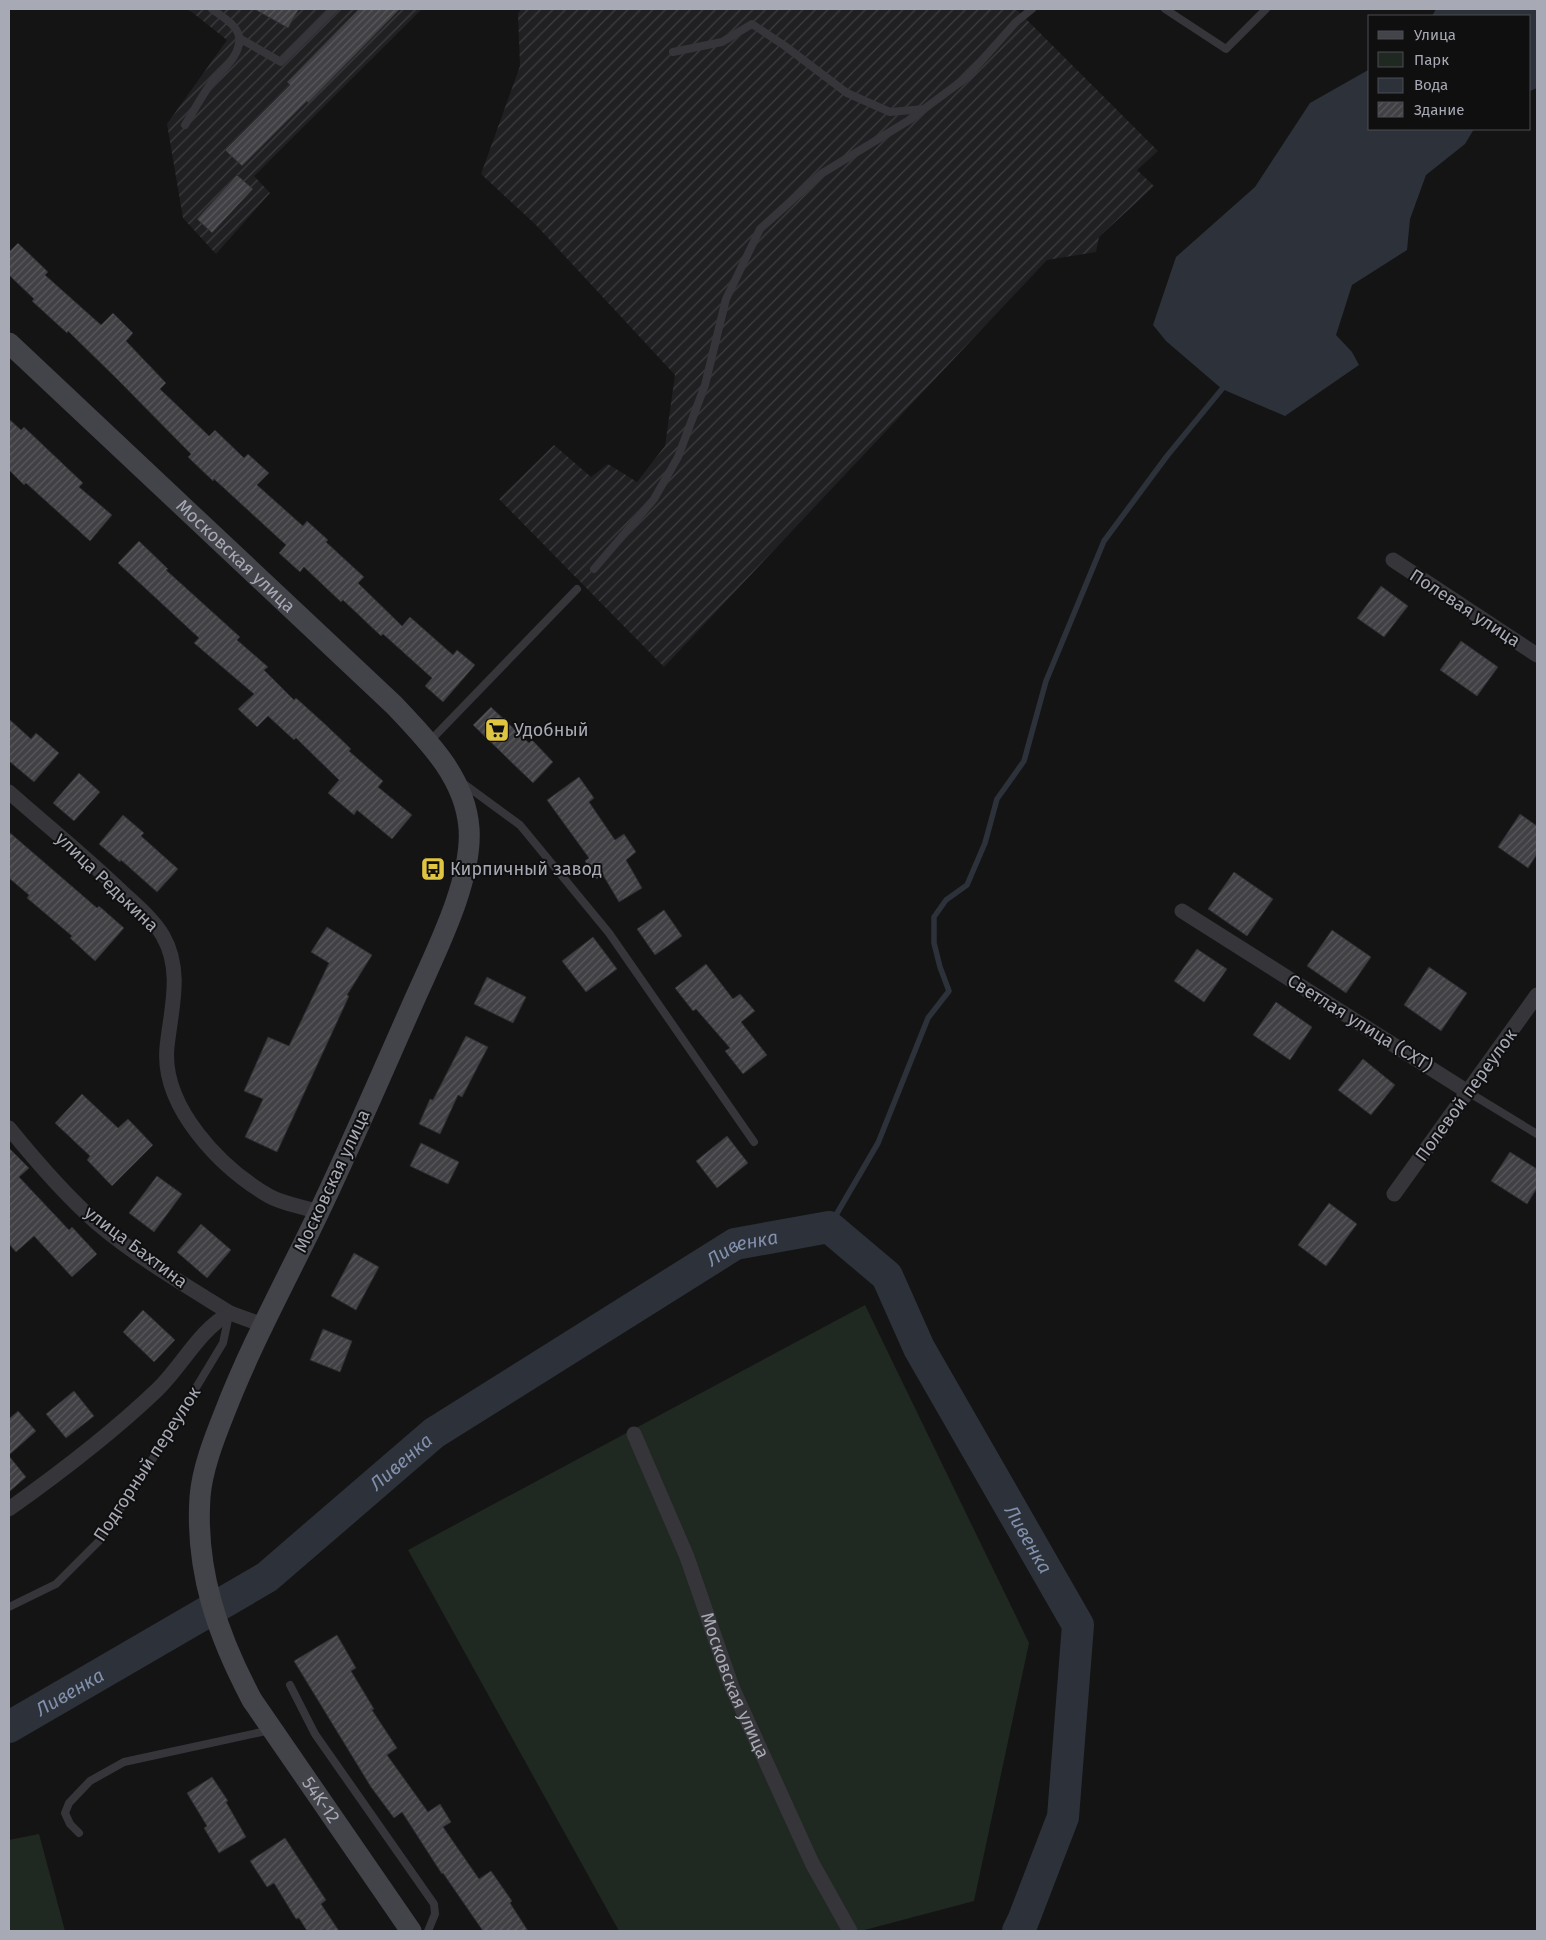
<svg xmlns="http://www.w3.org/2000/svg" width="1546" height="1940" viewBox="0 0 1546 1940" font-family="'Fira Sans',sans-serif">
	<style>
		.industrial { fill: url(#industrial-furrows) }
		.green { fill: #202822 }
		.water { fill: #2d323a }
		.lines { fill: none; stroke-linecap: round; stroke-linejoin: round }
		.stream { stroke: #2d323a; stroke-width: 5.5 }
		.river { stroke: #2d323a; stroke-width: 32 }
		.building { fill: url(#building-hatch); stroke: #2e2e31 }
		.lane { stroke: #35353a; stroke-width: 8 }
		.street { stroke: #35353a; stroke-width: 15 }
		.secondary { stroke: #43444a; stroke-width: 21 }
		.labels { text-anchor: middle; stroke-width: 4; stroke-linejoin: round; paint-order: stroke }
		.street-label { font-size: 18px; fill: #a7a9b4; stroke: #0f0f10 }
		.poi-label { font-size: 18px; fill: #a7a9b4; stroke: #0f0f10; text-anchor: start }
		.water-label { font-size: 19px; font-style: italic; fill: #8190ac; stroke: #0f0f10 }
	</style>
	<defs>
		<pattern id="industrial-furrows" width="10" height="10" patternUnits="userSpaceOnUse" patternTransform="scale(1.25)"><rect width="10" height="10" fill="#202022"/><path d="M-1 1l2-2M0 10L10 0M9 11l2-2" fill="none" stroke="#3e3e40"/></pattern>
		<pattern id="building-hatch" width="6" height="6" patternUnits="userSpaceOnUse" patternTransform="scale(1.25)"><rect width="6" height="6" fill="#414145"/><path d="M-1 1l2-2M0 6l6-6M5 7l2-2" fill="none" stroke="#5a5a5d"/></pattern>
	</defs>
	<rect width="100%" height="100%" fill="#141415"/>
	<!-- industrial -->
	<g class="industrial">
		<polygon points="188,9 422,9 254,176 270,193 216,254 183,218 167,124 227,40"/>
		<polygon points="521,9 1016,9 1158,151 1137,170 1154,186 1099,237 1096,252 1047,260 664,667 499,499 554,445 591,477 608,464 637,482 665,446 675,375 536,225 481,174 520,66 518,14"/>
	</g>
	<!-- green -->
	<g class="green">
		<polygon points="865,1305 1029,1643 974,1901 861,1931 619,1931 408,1550"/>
		<polygon points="39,1834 65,1931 9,1931 9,1840"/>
	</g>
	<!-- water -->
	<g class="water">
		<polygon points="1436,9 1537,9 1537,88 1530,91 1530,16 1432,16"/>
		<polygon points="1370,69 1370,129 1474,129 1465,144 1426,175 1410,219 1407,250 1352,285 1336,335 1352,352 1359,365 1285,416 1222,389 1166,341 1153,325 1176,257 1255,187 1310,103"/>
	</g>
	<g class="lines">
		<!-- stream -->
		<polyline class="stream" points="829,1227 878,1143 928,1018 949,991 940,967 934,943 934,917 946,900 967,885 985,843 997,799 1024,761 1046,681 1104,541 1167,456 1222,389 1224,384"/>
		<!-- river -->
		<path class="river" id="s1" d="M9,1727L267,1577L434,1433L735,1244L829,1227L887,1276L919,1348L1078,1625L1063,1817L1023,1921L1018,1931"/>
	</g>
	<!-- building -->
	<g class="building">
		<polygon points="254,9 299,9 288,28"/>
		<polygon points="359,9 400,9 308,103 307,101 242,166 225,150 290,85 287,82"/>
		<polygon points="237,175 253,189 212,233 197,219"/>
		<polygon points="18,243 48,272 45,275 101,325 113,313 133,333 126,341 166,383 160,389 209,436 215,430 244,458 248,454 269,473 257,485 303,526 307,521 328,540 326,542 364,577 358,583 402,626 410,617 453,655 457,650 475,665 443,702 425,686 432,678 383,634 381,636 343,600 341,602 304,567 300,572 279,553 286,545 214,479 213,481 188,457 191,454 116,378 68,331 67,333 32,301 34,299 9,275 9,252"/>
		<polygon points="9,419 21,430 24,427 83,483 79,487 112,515 90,541 26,483 24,485 9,470"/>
		<polygon points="139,541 168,569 166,570 240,637 237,640 268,667 264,670 294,700 296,698 327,726 351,749 349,751 383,781 378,787 412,815 392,839 357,810 354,815 328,793 339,780 296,738 294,740 268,716 257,727 238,709 254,694 194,643 199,638 118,563"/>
		<polygon points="1381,586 1408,606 1384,637 1357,618"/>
		<polygon points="1461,641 1498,667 1477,696 1440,670"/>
		<polygon points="491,707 529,743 532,740 553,762 533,783 473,725"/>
		<polygon points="9,719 31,739 36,733 59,753 34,782 9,761"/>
		<polygon points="79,773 100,792 74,821 53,803"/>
		<polygon points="579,777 594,798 589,802 615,840 624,834 636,852 626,860 642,888 619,902 603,875 597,879 585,861 589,858 547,800"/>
		<polygon points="1520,814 1537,826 1537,854 1528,868 1498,847"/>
		<polygon points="123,815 144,833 141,836 178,869 157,892 121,860 120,862 99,844"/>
		<polygon points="9,832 97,908 99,906 124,928 95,961 70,938 72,936 27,898 29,895 9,878"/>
		<polygon points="1234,872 1273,899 1247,936 1208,909"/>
		<polygon points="664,910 682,936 655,955 637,929"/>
		<polygon points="327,927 372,955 347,995 349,996 277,1152 245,1137 263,1099 244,1091 268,1037 289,1046 329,963 311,952"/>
		<polygon points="1332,930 1371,957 1346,993 1307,966"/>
		<polygon points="593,937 617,969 586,992 562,961"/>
		<polygon points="1197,949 1227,969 1204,1002 1174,981"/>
		<polygon points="706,964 733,999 740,994 755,1011 741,1022 767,1055 743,1074 725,1051 730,1048 696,1009 693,1011 675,988"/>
		<polygon points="1429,967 1467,993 1441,1031 1404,1005"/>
		<polygon points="487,977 526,997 513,1023 474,1004"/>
		<polygon points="1276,1002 1312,1027 1290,1060 1253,1035"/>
		<polygon points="466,1036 488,1047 462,1097 458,1095 440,1134 419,1124 430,1099 433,1100"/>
		<polygon points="1363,1059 1395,1085 1371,1115 1338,1090"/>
		<polygon points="82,1094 118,1128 128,1119 153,1145 112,1186 87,1160 90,1156 55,1123"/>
		<polygon points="727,1136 748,1163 717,1188 696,1161"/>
		<polygon points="421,1143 459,1162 448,1184 410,1166"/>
		<polygon points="9,1148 29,1168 19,1177 69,1230 72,1227 97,1254 72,1277 34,1236 16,1252 9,1244"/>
		<polygon points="1510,1152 1537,1169 1537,1188 1527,1204 1491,1181"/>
		<polygon points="157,1176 182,1194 154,1232 129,1213"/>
		<polygon points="1329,1203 1357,1224 1326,1266 1298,1245"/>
		<polygon points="201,1224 231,1250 207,1278 177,1252"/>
		<polygon points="354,1253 379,1267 356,1310 331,1296"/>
		<polygon points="143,1310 175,1340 154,1362 123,1332"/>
		<polygon points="323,1329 352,1341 340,1372 310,1360"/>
		<polygon points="74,1391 94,1416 66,1438 46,1414"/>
		<polygon points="18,1411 36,1431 9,1455 9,1419"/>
		<polygon points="9,1456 26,1477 9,1492"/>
		<polygon points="337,1635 356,1668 351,1671 374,1709 372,1710 397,1748 387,1755 428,1812 440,1804 451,1822 443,1827 479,1879 491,1871 512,1901 510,1903 528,1931 483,1931 443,1873 442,1874 402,1812 394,1818 371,1787 294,1661"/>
		<polygon points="212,1777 228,1801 226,1802 246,1837 219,1853 204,1828 207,1826 187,1793"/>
		<polygon points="285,1838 326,1900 321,1904 339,1931 307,1931 299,1918 296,1919 274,1883 267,1887 250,1861"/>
	</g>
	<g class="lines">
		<!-- lane -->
		<g class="lane">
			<polyline points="1165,9 1226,49 1266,9"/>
			<polyline points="239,38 281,62 334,9"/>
			<polyline points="673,52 722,42 752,24 785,46 847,93 890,112 924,109 967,77 1016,22 1032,9"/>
			<path d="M185,125C194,111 202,95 212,82C222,70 242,55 239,36C236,24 221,16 212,9"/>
			<polyline points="594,569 654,499 678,457 705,385 726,299 760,229 821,174 911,119 924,109"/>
			<polyline points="429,742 577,589"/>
			<polyline points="464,784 520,825 609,933 754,1142"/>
			<polyline points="1468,1092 1537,1134"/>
			<polyline points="9,1607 56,1584 100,1540 159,1449 223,1343 229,1315"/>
			<polyline points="290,1685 315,1734 434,1904 435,1914 428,1931"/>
			<polyline points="79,1833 70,1824 65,1813 69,1803 90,1781 124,1762 271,1730"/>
		</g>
		<!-- street -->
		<g class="street">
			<polyline points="1393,560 1537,655"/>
			<path d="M9,792C46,825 86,857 122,892C136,905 153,919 163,936C183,971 171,1009 167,1047C161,1107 221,1168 269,1196C283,1204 304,1207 319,1212"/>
			<polyline points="1182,911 1468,1092"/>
			<path d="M9,1128C35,1160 66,1196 97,1223C137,1257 185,1285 230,1313"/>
			<polyline points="1394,1194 1537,995"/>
			<path id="s2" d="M634,1434L687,1557L732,1687L812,1863L850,1931"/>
			<path d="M9,1509C61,1472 111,1434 157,1390C183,1365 198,1331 230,1313L263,1325"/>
		</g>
		<!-- secondary -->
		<path class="secondary" id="s3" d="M9,343L394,705C427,740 465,777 469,828C473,881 434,955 413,1003C382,1073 352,1143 319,1212C287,1279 251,1344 224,1414C214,1439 202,1470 200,1497C195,1571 218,1636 252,1700L411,1931"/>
	</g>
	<!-- icons -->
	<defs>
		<symbol id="supermarket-square" viewBox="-11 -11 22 22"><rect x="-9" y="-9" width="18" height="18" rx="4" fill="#e0c541" stroke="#0f0f10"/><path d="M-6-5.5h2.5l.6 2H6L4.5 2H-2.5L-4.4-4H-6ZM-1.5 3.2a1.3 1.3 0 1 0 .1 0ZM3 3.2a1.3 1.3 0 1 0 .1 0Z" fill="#111"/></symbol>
		<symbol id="bus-square" viewBox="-11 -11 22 22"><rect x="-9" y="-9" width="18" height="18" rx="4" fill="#e0c541" stroke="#0f0f10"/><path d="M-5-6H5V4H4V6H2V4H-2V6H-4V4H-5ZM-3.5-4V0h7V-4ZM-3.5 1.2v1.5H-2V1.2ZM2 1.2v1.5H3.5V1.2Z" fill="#111"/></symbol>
	</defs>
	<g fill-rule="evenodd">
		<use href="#supermarket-square" x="483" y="716" width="28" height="28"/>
		<use href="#bus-square" x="419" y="855" width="28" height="28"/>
	</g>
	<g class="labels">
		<!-- street labels -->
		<g class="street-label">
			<text dy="6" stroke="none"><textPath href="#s3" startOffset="311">Московская улица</textPath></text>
			<text transform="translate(1465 608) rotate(33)" y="6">Полевая улица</text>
			<text transform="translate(107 882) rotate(44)" y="6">улица Редькина</text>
			<text transform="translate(1360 1023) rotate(32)" y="6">Светлая улица (СХТ)</text>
			<text transform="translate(1466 1095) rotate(-54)" y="6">Полевой переулок</text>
			<text transform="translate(332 1181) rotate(-65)" y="6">Московская улица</text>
			<text transform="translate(136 1247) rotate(37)" y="6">улица Бахтина</text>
			<text transform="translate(147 1464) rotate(-57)" y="6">Подгорный переулок</text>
			<text dy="6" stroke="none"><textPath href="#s2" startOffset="271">Московская улица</textPath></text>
			<text dy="6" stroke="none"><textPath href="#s3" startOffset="1734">54K-12</textPath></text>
		</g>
		<!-- poi labels -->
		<g class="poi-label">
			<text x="514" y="736">Удобный</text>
			<text x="450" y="875">Кирпичный завод</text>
		</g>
		<!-- water labels -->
		<g class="water-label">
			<text dy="7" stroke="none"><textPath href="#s1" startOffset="880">Ливенка</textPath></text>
			<text dy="7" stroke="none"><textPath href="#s1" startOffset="475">Ливенка</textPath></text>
			<text dy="7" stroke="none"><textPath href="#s1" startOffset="1345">Ливенка</textPath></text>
			<text dy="7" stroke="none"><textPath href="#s1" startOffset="70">Ливенка</textPath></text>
		</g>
	</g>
	<!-- border -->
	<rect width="1546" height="1940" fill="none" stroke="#a7a9b4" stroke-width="20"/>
	<!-- legend -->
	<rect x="1368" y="15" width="162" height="115" fill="#0f0f10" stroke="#4c4d52"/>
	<rect x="1378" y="31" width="25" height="8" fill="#43444a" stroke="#4c4d52"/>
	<text x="1414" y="40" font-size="15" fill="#a7a9b4">Улица</text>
	<rect x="1378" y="52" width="25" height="15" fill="#202822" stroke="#4c4d52"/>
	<text x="1414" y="65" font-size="15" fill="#a7a9b4">Парк</text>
	<rect x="1378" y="78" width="25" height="15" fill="#2d323a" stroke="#4c4d52"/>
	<text x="1414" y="90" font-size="15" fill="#a7a9b4">Вода</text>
	<rect x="1378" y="102" width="25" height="15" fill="url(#building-hatch)" stroke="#4c4d52"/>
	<text x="1414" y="115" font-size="15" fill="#a7a9b4">Здание</text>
</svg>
